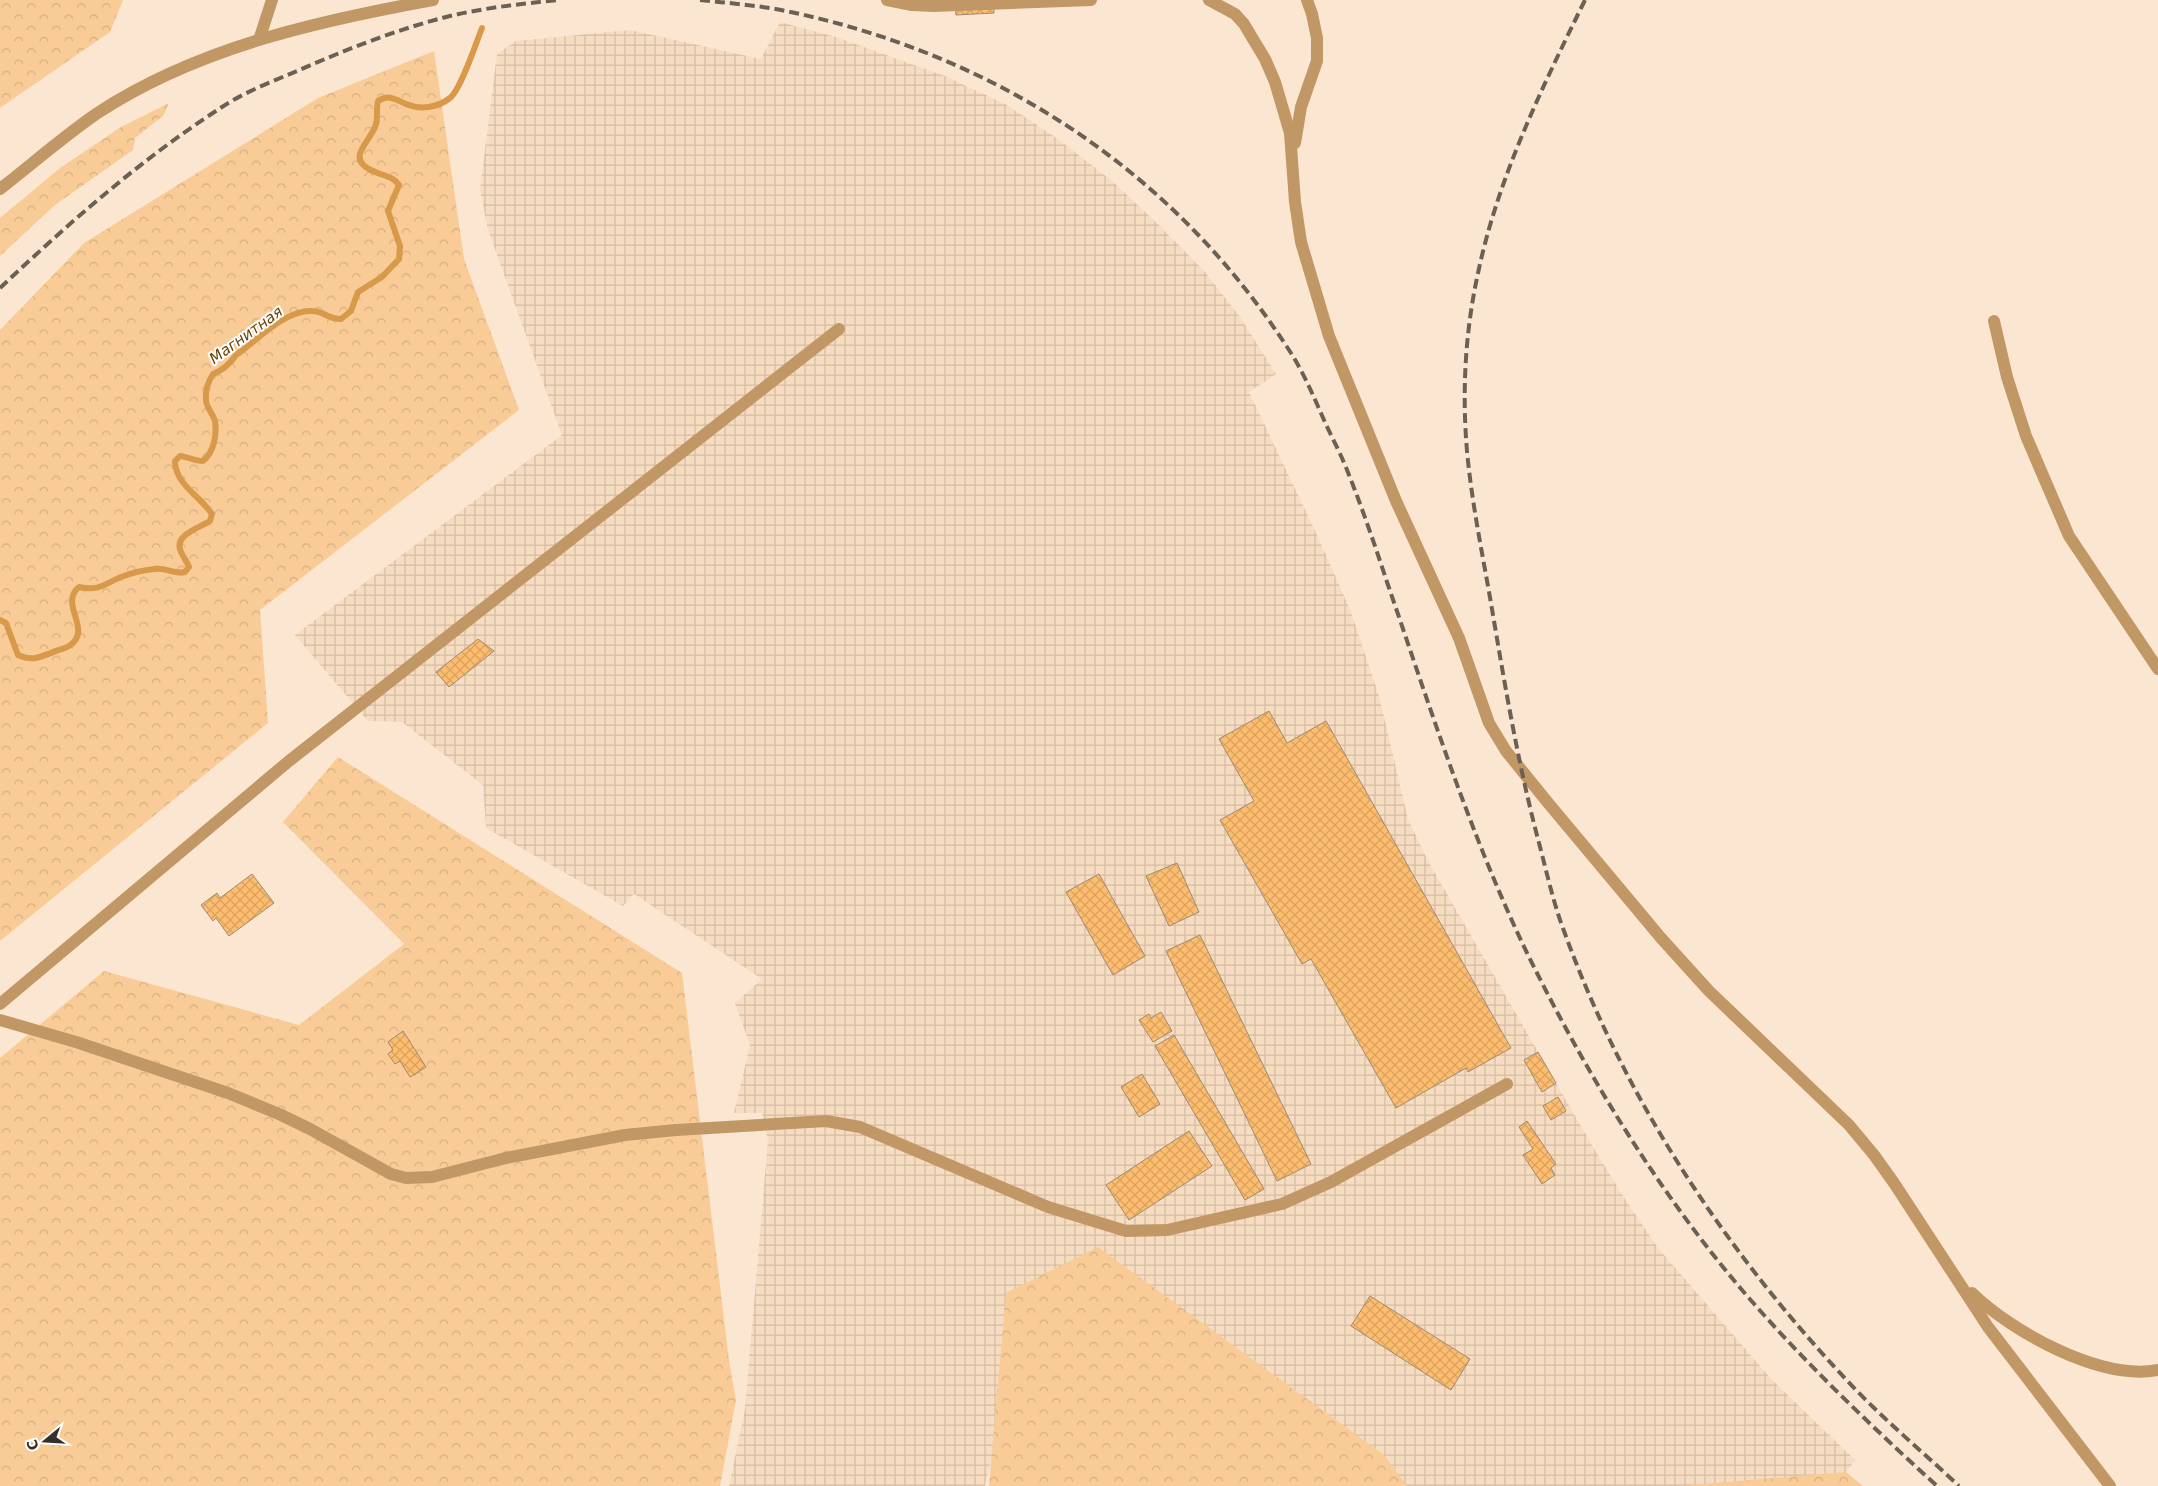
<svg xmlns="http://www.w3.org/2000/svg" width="2158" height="1486" viewBox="0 0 2158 1486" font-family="'DejaVu Sans',sans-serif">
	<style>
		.industrial { fill: url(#industrial-grid) }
		.forest { fill: url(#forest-crowns) }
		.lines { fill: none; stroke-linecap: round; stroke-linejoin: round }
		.stream { stroke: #d8994a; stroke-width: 6 }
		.building { fill: url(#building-cross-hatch); stroke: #9d8b76 }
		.minor { stroke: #c19766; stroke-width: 12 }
		.rail { stroke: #6b6054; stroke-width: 4; stroke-dasharray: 10 5; stroke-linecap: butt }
		.labels { text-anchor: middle; stroke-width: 4; stroke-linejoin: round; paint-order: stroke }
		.water-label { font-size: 15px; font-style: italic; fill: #6b4100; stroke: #fff }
	</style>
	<defs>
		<pattern id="industrial-grid" width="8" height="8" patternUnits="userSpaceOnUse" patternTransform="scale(1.25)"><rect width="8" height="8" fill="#f6dcc0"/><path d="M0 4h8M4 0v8" fill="none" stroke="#d4bda5"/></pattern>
		<pattern id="forest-crowns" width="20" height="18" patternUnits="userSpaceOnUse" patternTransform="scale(1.25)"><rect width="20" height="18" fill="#f9cb96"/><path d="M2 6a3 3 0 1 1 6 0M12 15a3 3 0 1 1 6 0" fill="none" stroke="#d6af81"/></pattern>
		<pattern id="building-cross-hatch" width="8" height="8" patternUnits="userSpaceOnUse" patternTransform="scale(1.25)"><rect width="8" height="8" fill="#febc6e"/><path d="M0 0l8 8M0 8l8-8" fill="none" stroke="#daa25f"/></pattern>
	</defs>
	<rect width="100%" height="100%" fill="#fbe7d1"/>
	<!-- industrial -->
	<polygon class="industrial" points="780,22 836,37 945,76 1005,104 1055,137 1111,180 1161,227 1205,272 1240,317 1276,374 1249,392 1318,537 1351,612 1379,696 1408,819 1428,861 1590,1142 1623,1196 1658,1248 1773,1381 1855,1460 1836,1486 1049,1486 994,1447 985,1486 729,1486 745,1409 768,1140 762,1113 734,1113 750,1045 735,1003 762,979 634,894 623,906 486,828 483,785 402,722 368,721 295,635 562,435 488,230 480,190 497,54 516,41 630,30 761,59"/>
	<!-- forest -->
	<g class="forest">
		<polygon points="0,0 123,0 110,32 0,108"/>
		<polygon points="434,51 464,259 519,410 260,610 268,723 0,941 0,330 84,243 318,98"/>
		<polygon points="169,103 163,116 135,138 133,150 55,205 0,256 0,218 60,168 121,127"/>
		<polygon points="338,757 682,973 729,1360 736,1400 720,1486 0,1486 0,1058 104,971 299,1025 404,944 283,822"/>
		<polygon points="1098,1247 1384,1455 1407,1486 989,1486 1006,1293"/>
		<polygon points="1846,1472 1863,1486 1679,1486"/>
	</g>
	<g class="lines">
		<!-- stream -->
		<path class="stream" d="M0,620L6,623L18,655C31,661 38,658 51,653C57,650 64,649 69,646C94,630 58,604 79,587C101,592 106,582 124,576C134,572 145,570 155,569C167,567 173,575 185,572L189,567C187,561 183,557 181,552C173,535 199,528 210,521L212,514C201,497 175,484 175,461L180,456C189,457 194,461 203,461C214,452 217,435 215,421C213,414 206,407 206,400C205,390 208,382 213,374C223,370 230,364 236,355C258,340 284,310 312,311C324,311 327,319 341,319L351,311L358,292L382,277L399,259L400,246L388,211L399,185C393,176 383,176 373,171C343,158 372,141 376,124C378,117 376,108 378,101C389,94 395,99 406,104C420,110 437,108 450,98C461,89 476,43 482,28"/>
	</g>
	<!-- building -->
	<g class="building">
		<polygon points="955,0 993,0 994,13 956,15"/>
		<polygon points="478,639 494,651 449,687 436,672"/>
		<polygon points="1269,711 1287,743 1326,721 1511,1048 1468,1072 1466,1068 1396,1108 1311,959 1302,964 1220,820 1254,801 1219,739"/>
		<polygon points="1177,863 1199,912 1169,926 1146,876"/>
		<polygon points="252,874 274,903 229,936 216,918 213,921 201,905 217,893 220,898"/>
		<polygon points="1099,874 1145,956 1113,975 1066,892"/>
		<polygon points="1200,935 1311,1164 1277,1181 1166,951"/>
		<polygon points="1161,1012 1172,1031 1153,1042 1139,1020 1149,1014 1151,1018"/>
		<polygon points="403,1031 426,1067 410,1077 400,1061 395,1064 388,1054 393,1050 388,1042"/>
		<polygon points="1174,1035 1264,1189 1245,1200 1155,1046"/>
		<polygon points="1538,1052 1556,1083 1542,1092 1524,1060"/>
		<polygon points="1142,1074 1160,1104 1139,1117 1121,1087"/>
		<polygon points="1558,1097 1566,1111 1551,1120 1543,1106"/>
		<polygon points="1527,1121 1556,1164 1551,1168 1555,1175 1542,1184 1523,1155 1533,1149 1519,1127"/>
		<polygon points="1189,1131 1212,1166 1129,1220 1106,1185"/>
		<polygon points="1370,1296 1470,1359 1451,1390 1351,1326"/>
	</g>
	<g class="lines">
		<!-- minor -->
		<g class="minor">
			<polyline points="887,0 912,5 934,6 1091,0"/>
			<polyline points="1209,0 1235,14 1244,24 1265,59 1275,82 1290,133 1295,202 1301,242 1329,336 1396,501 1459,638 1489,723 1506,751 1549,804 1661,938 1709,991 1849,1125 1874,1155 1894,1183 1988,1327 2110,1486"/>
			<polyline points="259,40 272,0"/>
			<polyline points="1295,143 1301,107 1317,61 1317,38 1312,14 1307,0"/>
			<path d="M0,189C32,164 63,137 96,114C196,48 317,21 433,0"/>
			<polyline points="1994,321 2007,377 2026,436 2069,536 2158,669"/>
			<polyline points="0,1004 289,761 839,329"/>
			<polyline points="0,1020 76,1042 228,1093 279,1114 310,1129 391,1174 406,1178 432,1177 506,1158 625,1135 676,1130 826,1121 860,1127 1048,1207 1126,1231 1167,1230 1282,1204 1331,1182 1507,1084"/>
			<path d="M1972,1293C2012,1332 2101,1381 2158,1370"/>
		</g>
		<!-- rail -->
		<g class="rail">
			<path d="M700,0C727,3 754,5 781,10C990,52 1170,167 1287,347C1302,369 1313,395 1324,420C1332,438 1342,456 1349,475C1363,510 1375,546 1387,582C1430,707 1470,835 1528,955C1586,1073 1657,1190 1742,1290C1802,1360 1869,1424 1937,1486"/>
			<path d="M1585,0C1541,90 1497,179 1477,278C1465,334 1462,394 1467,451C1472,506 1484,561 1493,615C1506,692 1519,768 1539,843C1547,873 1553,902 1564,931C1626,1103 1730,1258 1856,1390C1889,1424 1925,1454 1959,1486"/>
			<path d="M0,288C68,224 140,160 219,109C242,93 271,82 297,71C345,50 395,30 446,17C482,8 520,4 558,0"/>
		</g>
	</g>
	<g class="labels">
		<!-- water labels -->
		<g class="water-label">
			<text transform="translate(246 335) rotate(-36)" y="5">Магнитная</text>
		</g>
	</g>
	<!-- north arrow -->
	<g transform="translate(45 1441) rotate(252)" stroke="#ffffff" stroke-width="4" paint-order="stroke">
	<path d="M0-4L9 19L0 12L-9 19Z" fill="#362f26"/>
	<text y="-8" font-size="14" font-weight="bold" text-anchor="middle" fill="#362f26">С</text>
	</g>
</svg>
